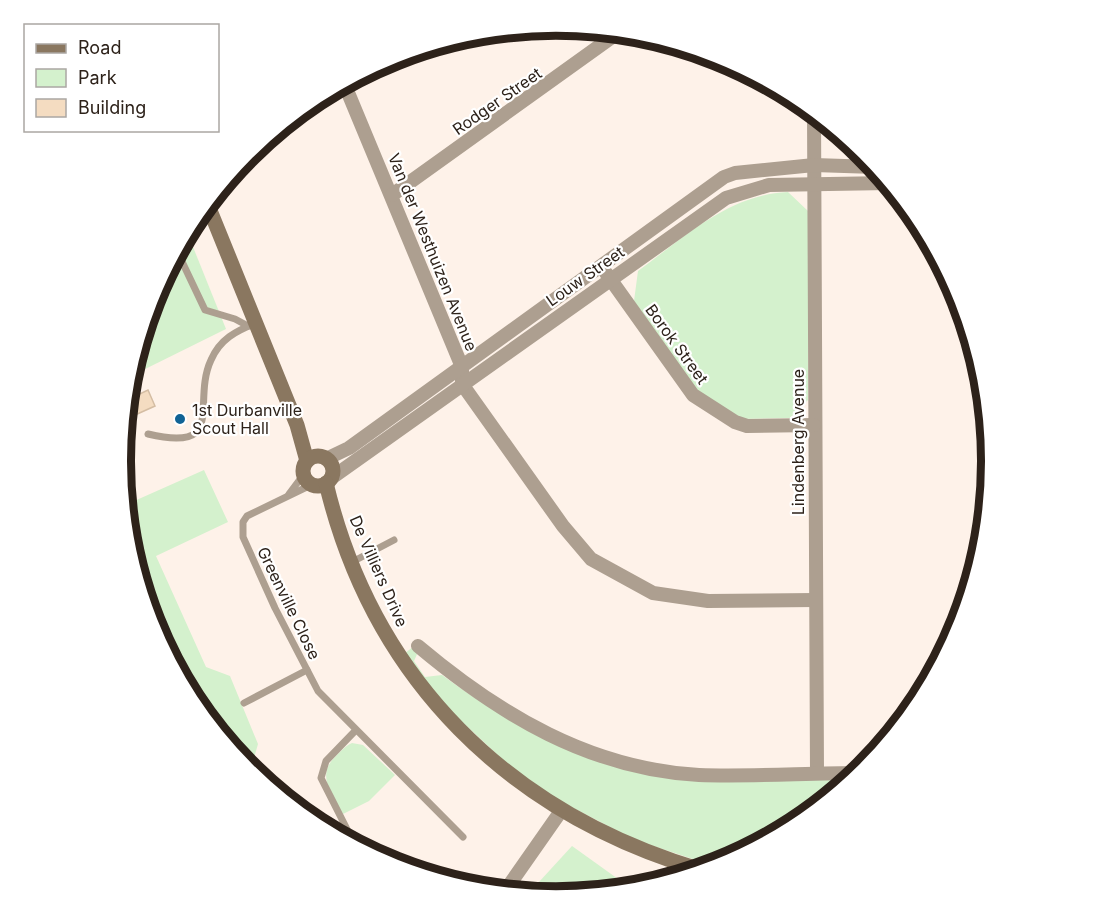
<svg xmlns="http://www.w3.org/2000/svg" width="1112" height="922" viewBox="0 0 1112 922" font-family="Inter,sans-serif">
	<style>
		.green { fill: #d4f1cd }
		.building { fill: #f4dcc1; stroke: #d4bda3; stroke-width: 1.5 }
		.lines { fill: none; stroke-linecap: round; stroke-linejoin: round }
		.lane { stroke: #ad9f90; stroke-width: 7 }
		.street { stroke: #ad9f90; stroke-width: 14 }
		.secondary { stroke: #8a7760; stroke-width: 15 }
		.poi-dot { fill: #106395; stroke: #fff; stroke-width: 2 }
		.labels { text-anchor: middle; stroke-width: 4.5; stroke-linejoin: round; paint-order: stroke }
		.street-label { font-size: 16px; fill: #2d221a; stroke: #fff }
		.poi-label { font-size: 16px; fill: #2d221a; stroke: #fff; text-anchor: start }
		.rim { fill: none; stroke: #2d221a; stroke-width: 8 }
	</style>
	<rect width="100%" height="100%" fill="#fef2e9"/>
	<!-- green -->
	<g class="green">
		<path d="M788,192L808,211V400L790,418L740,419L698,392L634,301L638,271C683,238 729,194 788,192Z"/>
		<polygon points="187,232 226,329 129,377 154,294"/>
		<polygon points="204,470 228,522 156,556 206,667 230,676 258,744 252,765 257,776 194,703 154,627 129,546 123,483 132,502"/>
		<path d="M413,647L418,652L414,661L425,677L442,675C497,715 553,748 619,767L854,777L798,823L714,866L635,840L531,786L443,704L405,653Z"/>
		<path d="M352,743L363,745L395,775L369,801L343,814C333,796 316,777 334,758C340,752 345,746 352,743Z"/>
		<polygon points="572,846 632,889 556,896 528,894"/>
	</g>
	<!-- building -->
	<polygon class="building" points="148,390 155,406 124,420 127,400"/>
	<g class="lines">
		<!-- lane -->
		<g class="lane">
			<polyline points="177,251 205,310 235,319 248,326"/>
			<path d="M148,434C228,453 191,403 211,360C220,339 236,331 256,323"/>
			<polyline points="313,484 247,516 243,522 243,537 275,608 318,691 463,837"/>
			<polyline points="289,494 304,474"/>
			<polyline points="352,562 394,540"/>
			<polyline points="244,703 307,670"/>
			<polyline points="355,845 321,778 326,761 355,731"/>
		</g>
		<!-- street -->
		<g class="street">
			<polyline points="344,83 462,367 462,384 563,526 591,559 653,593 708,601 815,600"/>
			<polyline points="814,112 817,772"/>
			<polyline points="392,195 619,32"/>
			<polyline points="606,273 693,395 735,422 747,426 814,425"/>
			<polyline points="990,449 990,473"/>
			<polyline points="326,459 349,448 724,177 735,173 814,165 875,167"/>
			<polyline points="330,479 726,198 769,185 889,183"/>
			<path d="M418,646C500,715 590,769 699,775C752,777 806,773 859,773"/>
			<polyline points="505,891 561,811"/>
		</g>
		<!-- secondary -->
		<g class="secondary">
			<polyline points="207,203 297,425 307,461"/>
			<circle cx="318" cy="471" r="15"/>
			<path d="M326,483C373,680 509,813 701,870"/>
		</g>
	</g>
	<!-- markers -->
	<circle class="poi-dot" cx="180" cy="419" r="6"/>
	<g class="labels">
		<!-- street labels -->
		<g class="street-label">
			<text transform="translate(497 101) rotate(-35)" y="6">Rodger Street</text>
			<text transform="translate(433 252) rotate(68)" y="6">Van der Westhuizen Avenue</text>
			<text transform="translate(585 276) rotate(-35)" y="6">Louw Street</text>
			<text transform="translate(677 344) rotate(54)" y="6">Borok Street</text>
			<text transform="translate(798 442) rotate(-90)" y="6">Lindenberg Avenue</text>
			<text transform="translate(379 571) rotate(66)" y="6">De Villiers Drive</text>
			<text transform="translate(289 603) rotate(64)" y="6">Greenville Close</text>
		</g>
		<!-- poi labels -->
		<g class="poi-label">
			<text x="192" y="416">1st Durbanville<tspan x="192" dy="18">Scout Hall</tspan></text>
		</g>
	</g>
	<!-- crop -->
	<path d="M0 0H1112V922H0ZM131 461a425 425 0 1 1 850 0a425 425 0 1 1-850 0Z" fill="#fff" fill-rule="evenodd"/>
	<path class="rim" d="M131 461a425 425 0 1 1 850 0a425 425 0 1 1-850 0Z"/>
	<!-- legend -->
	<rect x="24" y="24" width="195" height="108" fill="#ffffff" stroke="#aba7a3" stroke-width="1.5"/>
	<rect x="36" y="44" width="30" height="9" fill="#8a7760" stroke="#aba7a3" stroke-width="1.5"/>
	<text x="78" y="54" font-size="18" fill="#2d221a">Road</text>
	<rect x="36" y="69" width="30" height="18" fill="#d4f1cd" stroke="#aba7a3" stroke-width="1.5"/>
	<text x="78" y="84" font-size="18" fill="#2d221a">Park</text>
	<rect x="36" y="99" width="30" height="18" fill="#f4dcc1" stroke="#aba7a3" stroke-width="1.5"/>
	<text x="78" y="114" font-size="18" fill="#2d221a">Building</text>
</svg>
